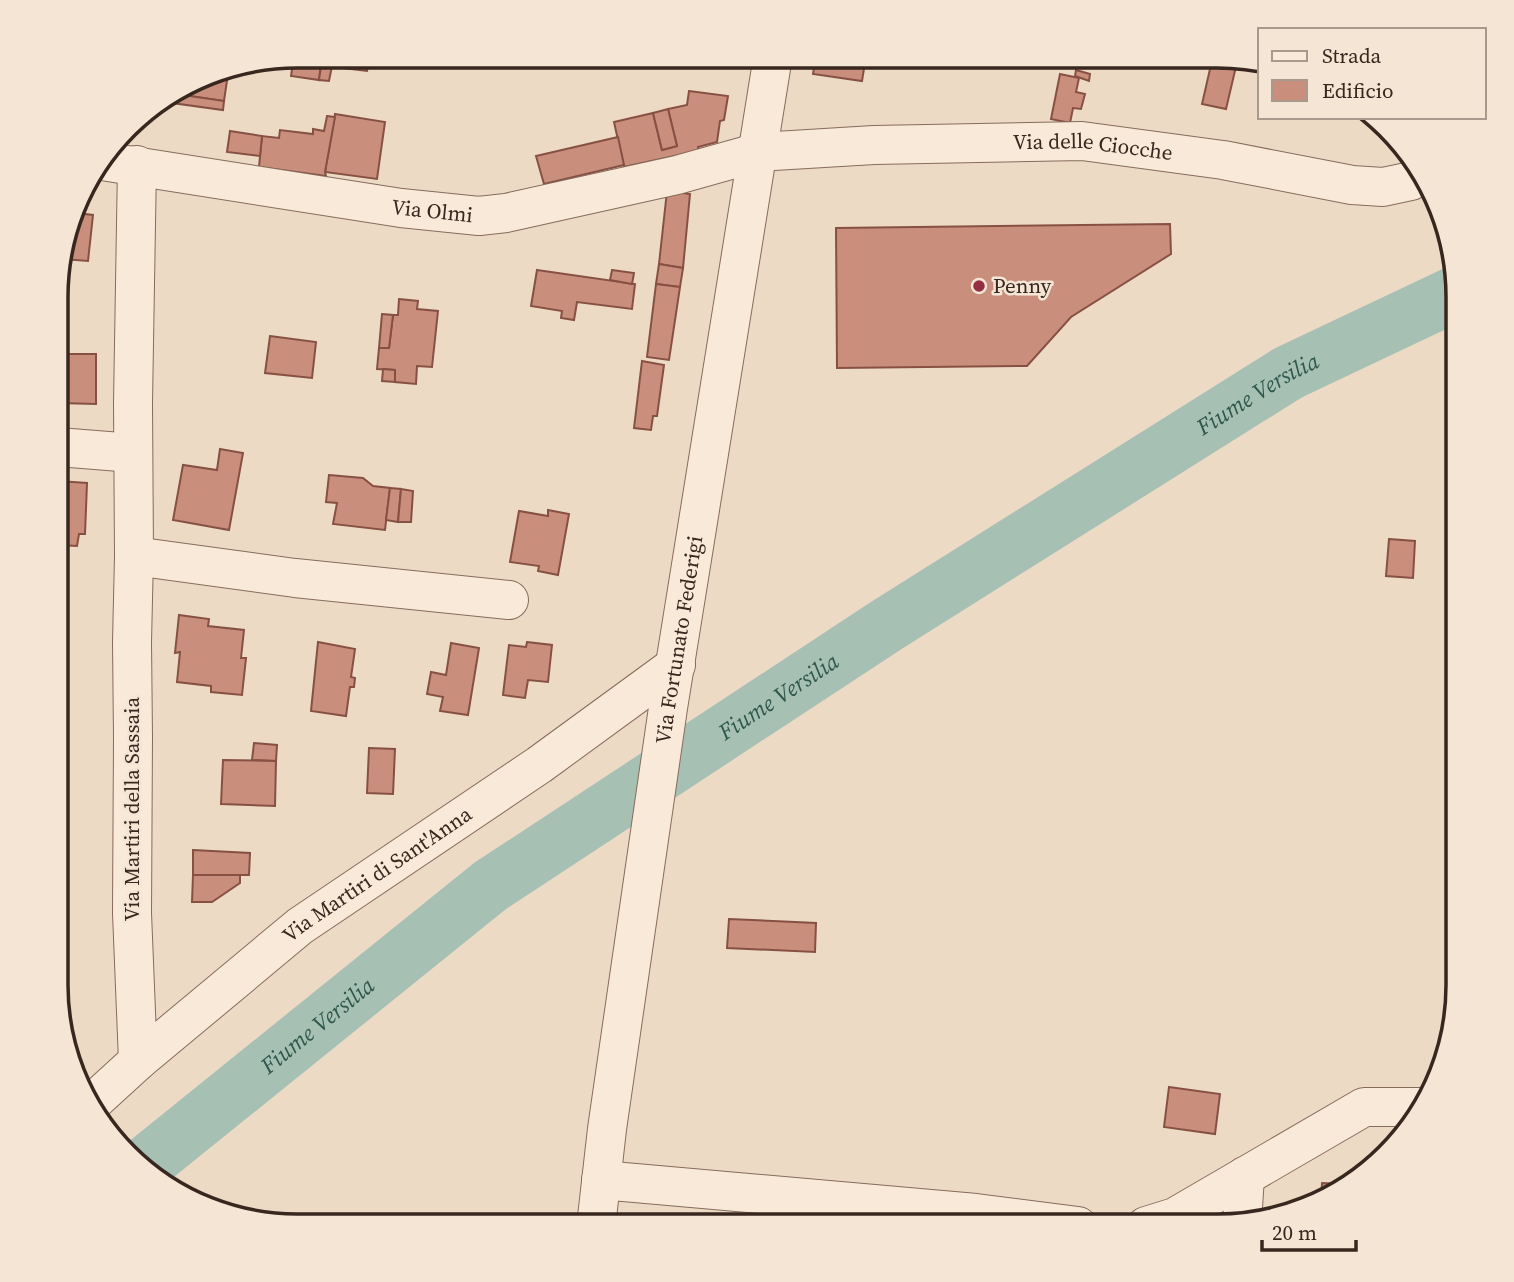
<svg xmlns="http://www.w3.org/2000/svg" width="1514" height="1282" viewBox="0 0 1514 1282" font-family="'Source Serif 4',serif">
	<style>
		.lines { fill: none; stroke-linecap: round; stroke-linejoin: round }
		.river { stroke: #a7c0b4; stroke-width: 56 }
		.building { fill: #ca8e7d; stroke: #865143; stroke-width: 2 }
		.minor-casing { stroke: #876b5c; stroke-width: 40 }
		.minor { stroke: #f8e9d8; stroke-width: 38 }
		.poi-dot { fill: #942e42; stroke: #f4e5d5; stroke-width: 2.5 }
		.labels { text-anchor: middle; stroke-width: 5; stroke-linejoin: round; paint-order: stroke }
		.street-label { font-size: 21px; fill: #38271f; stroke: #f4e5d5 }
		.poi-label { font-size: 21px; fill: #38271f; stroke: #f4e5d5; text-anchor: start }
		.water-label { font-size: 23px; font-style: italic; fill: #2f574d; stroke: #f4e5d5 }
		.rim { fill: none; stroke: #38271f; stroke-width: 3.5 }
	</style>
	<rect width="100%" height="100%" fill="#eddac5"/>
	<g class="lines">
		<!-- river -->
		<path class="river" id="s1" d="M143,1166L490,886L887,625L1288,373L1457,293"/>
	</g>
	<!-- building -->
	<g class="building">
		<polygon points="322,56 319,80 291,76 294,57"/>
		<polygon points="322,56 333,56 332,66 321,66"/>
		<polygon points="343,56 370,56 367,71 341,68"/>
		<polygon points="816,56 866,56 862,81 813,74"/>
		<polygon points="1213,56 1238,58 1226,109 1202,104"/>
		<polygon points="321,66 332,66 329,81 319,80"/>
		<polygon points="229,67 224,101 176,94 219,69"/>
		<polygon points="1076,70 1090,74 1089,81 1075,76"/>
		<polygon points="1060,74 1079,78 1076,92 1085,94 1081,109 1073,108 1070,123 1051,119"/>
		<polygon points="689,91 728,96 724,120 720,121 717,142 698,147 698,151 624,167 614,122 653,113 662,150 677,146 668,109 687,105"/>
		<polygon points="176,94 224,101 223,110 165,102"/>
		<polygon points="668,109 677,146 662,150 653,113"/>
		<polygon points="335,114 385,122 377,179 325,172"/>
		<polygon points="327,116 335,117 325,172 326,176 259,167 262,136 279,138 280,130 313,134 313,129 324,131"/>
		<polygon points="230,131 262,136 260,156 227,152"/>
		<polygon points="618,137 624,165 544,184 536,156"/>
		<polygon points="667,191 690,194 683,268 659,264"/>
		<polygon points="76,213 93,215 88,261 63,259 63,268 58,268"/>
		<polygon points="1170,224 1171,254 1071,317 1027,366 837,368 836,228"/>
		<polygon points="659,264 683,268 680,287 656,284"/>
		<polygon points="537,270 635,284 632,309 577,302 574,320 561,318 562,311 531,306"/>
		<polygon points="612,270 634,273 632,284 610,280"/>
		<polygon points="656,284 680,287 669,360 647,357"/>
		<polygon points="399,299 418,301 417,309 438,311 432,367 417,366 416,384 395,382 395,370 377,369 379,348 389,348 393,315 398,315"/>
		<polygon points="382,314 393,315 389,348 379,348"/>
		<polygon points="270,336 316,342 312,378 265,373"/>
		<polygon points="58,354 96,354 96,404 58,403"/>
		<polygon points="642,361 664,365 657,416 653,416 651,430 634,428"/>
		<polygon points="383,369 395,370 395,382 382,381"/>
		<polygon points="220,449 243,453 229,530 173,520 183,465 217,470"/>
		<polygon points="329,475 363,478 373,486 390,488 385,530 333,524 337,503 326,502"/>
		<polygon points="58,481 87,483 85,534 79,534 77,546 58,545"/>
		<polygon points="390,488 401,489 398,522 386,520"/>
		<polygon points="401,489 413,491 411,522 398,522"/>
		<polygon points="548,510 569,514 558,575 538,571 539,566 510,562 519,511 548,516"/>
		<polygon points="1389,539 1415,541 1413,578 1386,576"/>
		<polygon points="179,615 209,619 208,626 244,630 241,658 246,658 242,695 211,692 211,686 177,682 180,652 175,653"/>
		<polygon points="318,642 355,649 351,677 355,678 354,687 350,687 346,716 311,711"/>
		<polygon points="527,642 552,645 548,682 528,680 525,698 503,695 509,645 526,647"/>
		<polygon points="451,643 479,648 468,715 440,711 443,697 427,694 431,672 446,675"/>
		<polygon points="57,739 66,740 62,782 57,782"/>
		<polygon points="254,743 277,745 276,761 252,760"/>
		<polygon points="369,748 395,749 393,794 367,793"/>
		<polygon points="223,760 276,761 275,806 221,804"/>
		<polygon points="193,850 250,853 249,875 193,875"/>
		<rect x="57" y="874" width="6" height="16"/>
		<polygon points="193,875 240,875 240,883 212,902 192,902"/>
		<polygon points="729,919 816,923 815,952 727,948"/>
		<polygon points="1169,1087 1220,1094 1215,1134 1164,1127"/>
		<polygon points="1322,1183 1345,1184 1321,1199"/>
	</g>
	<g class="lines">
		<defs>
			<g id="minor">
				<path id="s2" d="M102,161L401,208L479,216L506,213L677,175L759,152L874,145L1082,141L1223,160L1352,185L1383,187L1411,181L1420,176"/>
				<polyline points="137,165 133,403 134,556 132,642 133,737 132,913 138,1061"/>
				<polyline points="58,447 133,453"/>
				<polyline points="134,556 295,578 509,600"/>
				<path id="s3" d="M92,1103L138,1061L300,926L539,765L676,665"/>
				<polyline points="601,1180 976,1213 1078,1226"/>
				<polyline points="1242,1223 1245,1176"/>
				<path id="s4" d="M596,1226L607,1129L668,708L773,56"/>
				<polyline points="1146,1226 1175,1217 1364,1107 1419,1107"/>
			</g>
		</defs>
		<!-- minor casing -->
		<use href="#minor" class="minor-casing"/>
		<!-- minor -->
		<use href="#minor" class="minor"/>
	</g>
	<!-- markers -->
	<circle class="poi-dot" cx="979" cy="286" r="7"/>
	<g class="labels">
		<!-- street labels -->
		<g class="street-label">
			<text dy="7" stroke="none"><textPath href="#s2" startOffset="1003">Via delle Ciocche</textPath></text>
			<text dy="7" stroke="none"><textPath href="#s2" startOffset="334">Via Olmi</textPath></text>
			<text dy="7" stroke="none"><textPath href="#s4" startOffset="592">Via Fortunato Federigi</textPath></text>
			<text transform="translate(132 809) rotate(-90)" y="7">Via Martiri della Sassaia</text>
			<text dy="7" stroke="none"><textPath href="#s3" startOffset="366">Via Martiri di Sant'Anna</textPath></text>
		</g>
		<!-- poi labels -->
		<g class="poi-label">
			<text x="993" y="293">Penny</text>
		</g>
		<!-- water labels -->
		<g class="water-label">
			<text dy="8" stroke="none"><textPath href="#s1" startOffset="1358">Fiume Versilia</textPath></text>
			<text dy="8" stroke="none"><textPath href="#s1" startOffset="791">Fiume Versilia</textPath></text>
			<text dy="8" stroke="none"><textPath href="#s1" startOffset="224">Fiume Versilia</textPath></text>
		</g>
	</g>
	<!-- crop -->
	<path d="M0 0H1514V1282H0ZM297 68H1217A229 229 0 0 1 1446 297V985A229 229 0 0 1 1217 1214H297A229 229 0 0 1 68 985V297A229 229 0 0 1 297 68Z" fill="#f4e5d5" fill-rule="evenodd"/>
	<path class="rim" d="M297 68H1217A229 229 0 0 1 1446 297V985A229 229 0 0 1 1217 1214H297A229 229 0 0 1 68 985V297A229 229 0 0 1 297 68Z"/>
	<!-- legend -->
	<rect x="1258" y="28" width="228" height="91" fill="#f4e5d5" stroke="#a9998c" stroke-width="2"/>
	<rect x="1272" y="51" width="35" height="10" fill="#f8e9d8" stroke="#a9998c" stroke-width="2"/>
	<text x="1322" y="63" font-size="21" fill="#38271f">Strada</text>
	<rect x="1272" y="80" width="35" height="21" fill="#ca8e7d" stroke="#a9998c" stroke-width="2"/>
	<text x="1322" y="98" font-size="21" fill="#38271f">Edificio</text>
	<!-- scale -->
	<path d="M1262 1240v10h94v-10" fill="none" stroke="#38271f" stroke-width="3.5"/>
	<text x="1272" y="1240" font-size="21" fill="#38271f" stroke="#f4e5d5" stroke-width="5" paint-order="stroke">20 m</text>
</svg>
